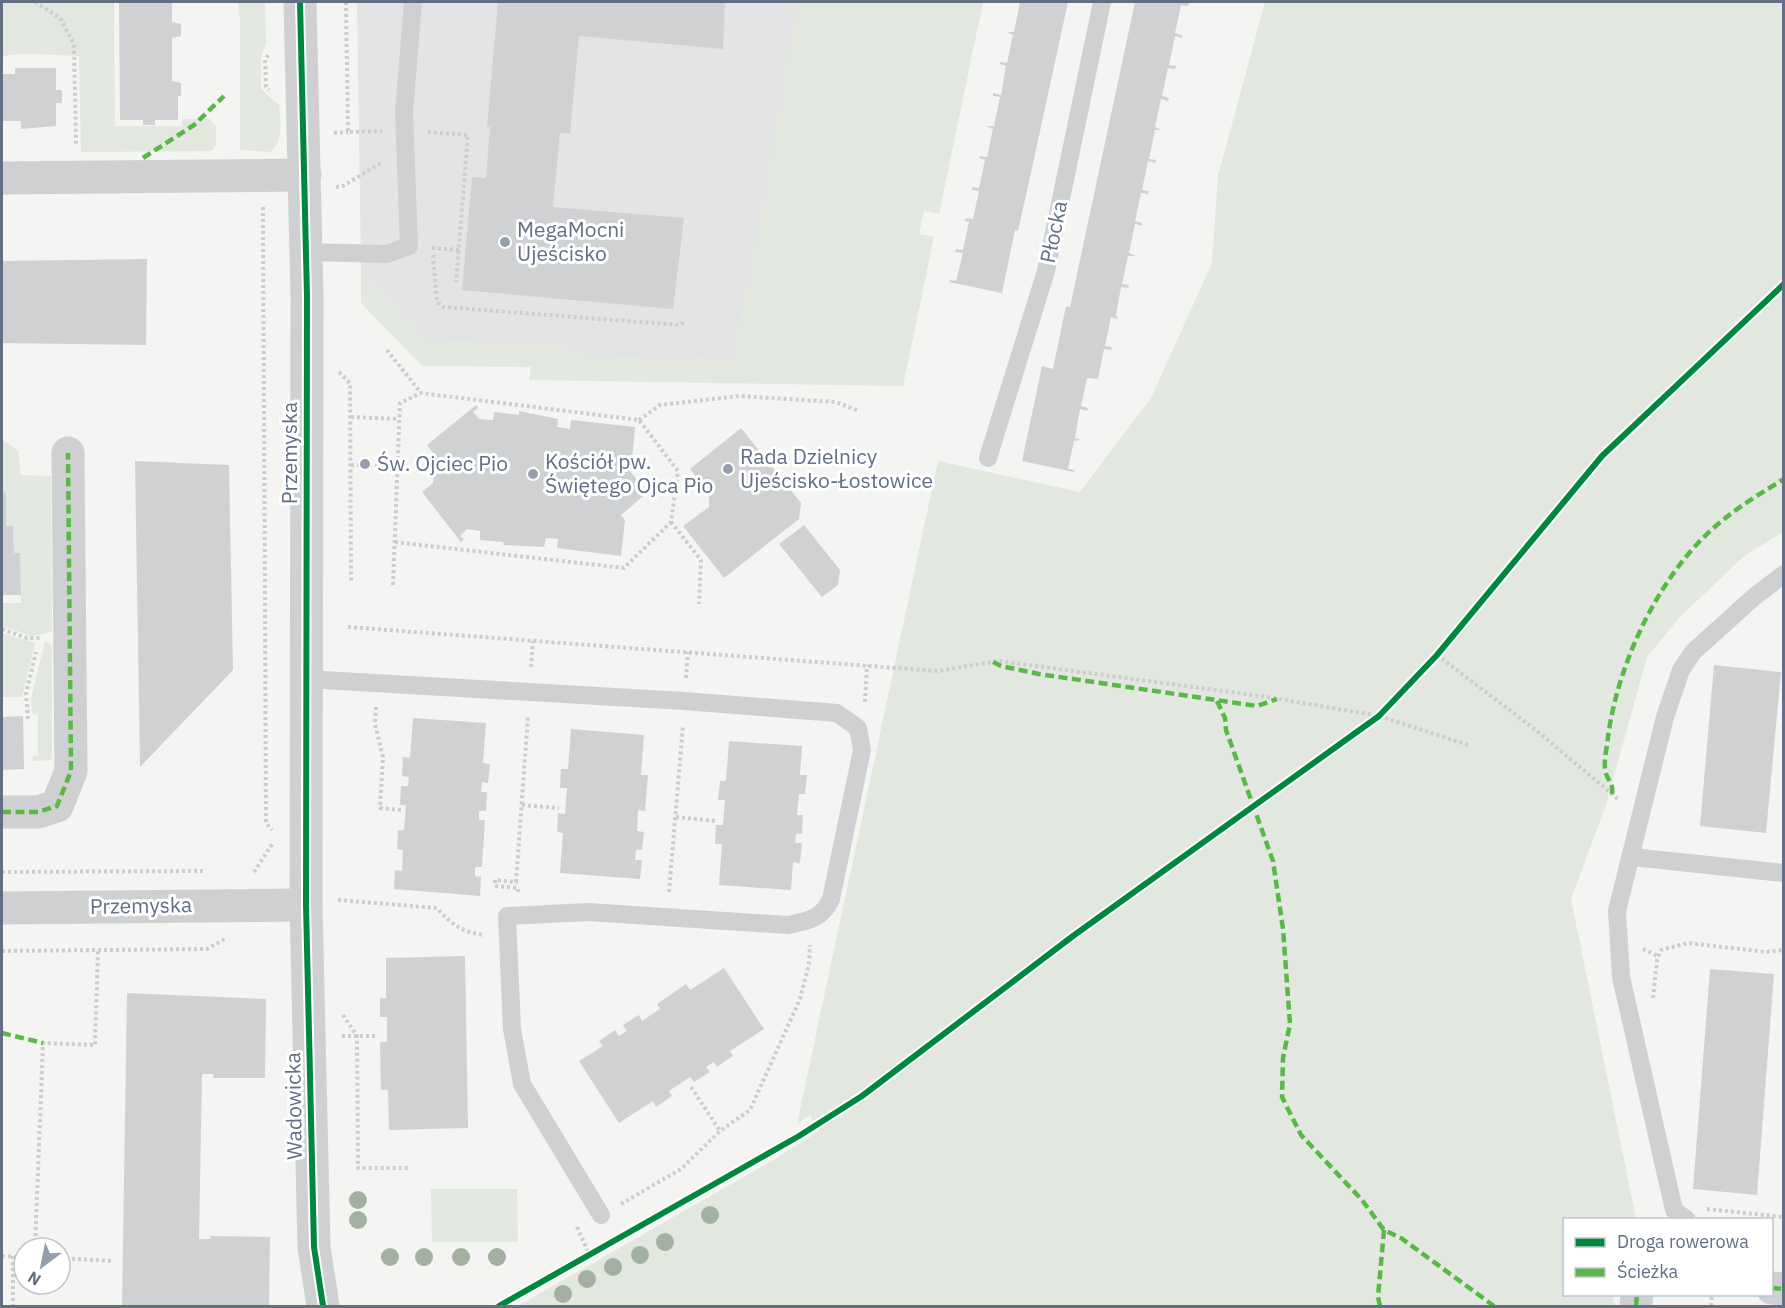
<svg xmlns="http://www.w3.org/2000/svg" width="1785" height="1308" viewBox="0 0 1785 1308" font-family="'IBM Plex Sans',sans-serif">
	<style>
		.built { fill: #e4e4e5 }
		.green { fill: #e2e7e0 }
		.building { fill: #d0d1d2 }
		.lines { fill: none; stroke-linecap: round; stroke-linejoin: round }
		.path { stroke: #cccdcd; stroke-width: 4; stroke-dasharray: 3 3; stroke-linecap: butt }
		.service { stroke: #cfd0d1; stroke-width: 18 }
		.minor { stroke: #cfd0d1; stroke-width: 33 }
		.quiet { stroke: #58b947; stroke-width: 4.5; stroke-dasharray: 9 4.5; stroke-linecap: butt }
		.cycleway-casing { stroke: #fff; stroke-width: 10 }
		.cycleway { stroke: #00873e; stroke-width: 6 }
		.tree { fill: #a4b1a2 }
		.poi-dot { fill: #959eab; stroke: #fff; stroke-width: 2 }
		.labels { text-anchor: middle; stroke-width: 6; stroke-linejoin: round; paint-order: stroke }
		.poi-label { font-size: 21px; fill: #626f85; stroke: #fff; text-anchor: start }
		.street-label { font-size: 21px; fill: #626f85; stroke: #fff }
	</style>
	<rect width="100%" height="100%" fill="#f4f4f2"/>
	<!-- built -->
	<polygon class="built" points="357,2 798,2 734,360 596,358 559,344 431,342 361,268"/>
	<!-- green -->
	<g class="green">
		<path d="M2,2H114L115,126H182V119H209L216,126V145L211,151L81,152L79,56C64,55 10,52 2,57Z"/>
		<path d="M238,2H265L266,44L261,57V89L279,105C280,121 285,141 270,152L240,150V20Z"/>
		<polygon points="798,2 983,2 939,214 924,211 919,234 934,237 903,386 529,380 531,367 422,366 361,303 361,268 431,342 559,344 596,358 734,360"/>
		<polygon points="1265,2 1783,2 1783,532 1744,556 1679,618 1647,657 1606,805 1571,899 1636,1219 1564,1220 1564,1294 1612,1295 1615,1306 518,1306 775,1159 819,1131 810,1115 797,1124 938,461 1080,492 1151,398 1212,263 1218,176"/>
		<polygon points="2,439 18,451 21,475 51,476 52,632 31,636 2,626 2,603 21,603 20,553 14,553 13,526 6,526 6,494 2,490"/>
		<polygon points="2,633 35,643 22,697 2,697"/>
		<polygon points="45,641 52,646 52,760 32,761 33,756 38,755 38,715 32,713 31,699"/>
		<polygon points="431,1189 517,1189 518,1242 432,1242"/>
	</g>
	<!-- building -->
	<g class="building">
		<polygon points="119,2 172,2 172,22 181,24 181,36 172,38 172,81 181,83 181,96 178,96 178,120 155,120 155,125 143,125 143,120 120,120"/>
		<polygon points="498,2 725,2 723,49 579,36 570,134 560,133 553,207 684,218 673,309 462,290 472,177 486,178 490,127 487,127"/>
		<polygon points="1020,2 1068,2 1032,168 1018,231 1015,230 1002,293 949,282 950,280 956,281 963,253 955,252 956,249 963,250 969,222 965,221 966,218 973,219 979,191 972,190 972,187 979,188 985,160 979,158 980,156 987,157 993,129 986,126 994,126 1000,97 993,96 993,93 1001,95 1006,66 1000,64 1000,62 1007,63 1013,35 1007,32 1014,32"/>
		<polygon points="1135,2 1189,3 1188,6 1181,5 1175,33 1182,35 1182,38 1175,36 1169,65 1176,66 1175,69 1168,68 1162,96 1169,98 1168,101 1161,99 1155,127 1162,130 1155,130 1149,159 1156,160 1155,163 1148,161 1142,190 1149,191 1148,194 1141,193 1135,221 1142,223 1142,226 1135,224 1129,253 1136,256 1128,256 1122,284 1129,285 1128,288 1121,287 1116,315 1118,319 1111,317 1105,346 1112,347 1111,350 1104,349 1098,379 1087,378 1081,406 1088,408 1087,411 1080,409 1075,438 1081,440 1074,441 1068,469 1075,470 1074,472 1022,461 1042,366 1053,369 1066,306 1070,307"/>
		<polygon points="15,68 56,68 56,90 62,90 62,103 56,103 56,126 21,129 21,121 2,121 2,74 15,74"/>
		<polygon points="147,259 146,345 2,343 2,261"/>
		<polygon points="476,405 478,408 473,412 479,419 493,420 494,412 519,415 519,411 558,419 557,427 570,429 571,420 635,427 632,461 626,466 647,493 621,515 625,520 621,556 557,548 558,539 546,538 544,547 504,545 503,542 480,540 480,531 467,529 460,536 464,539 461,542 422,492 433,483 436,457 427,445"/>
		<polygon points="741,428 801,503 799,519 724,578 683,526 709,507 709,495 690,469"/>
		<polygon points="135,461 229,465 233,670 140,767"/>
		<polygon points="2,490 6,494 6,526 13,526 14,553 20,553 21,595 2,595"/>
		<polygon points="804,525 840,570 838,585 822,597 779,544"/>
		<polygon points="1714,665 1781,672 1766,833 1700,826"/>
		<polygon points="23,716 24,769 2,770 2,717"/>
		<polygon points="413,718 486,723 483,763 490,764 488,783 482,782 481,792 487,792 486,811 479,811 479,820 485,820 482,867 475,867 475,876 481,877 480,896 394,889 395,870 402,871 403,850 397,849 398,830 404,830 406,805 400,805 401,786 408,786 409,777 402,776 403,757 410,758"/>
		<polygon points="571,729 644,735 641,775 648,775 645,811 638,810 637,831 644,832 642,850 636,850 635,860 642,860 640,879 560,873 563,833 557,832 558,813 565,814 567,788 560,788 561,769 568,769"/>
		<polygon points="729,741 802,746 800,775 807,775 805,794 799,794 797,815 803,815 802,834 796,834 795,843 802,843 800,863 793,862 791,890 719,885 722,844 715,844 716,825 723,825 725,800 718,800 720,781 726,781"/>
		<polygon points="465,956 468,1128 389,1130 388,1090 381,1090 380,1042 387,1042 387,1017 380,1017 380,998 386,998 386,958"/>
		<polygon points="724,968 764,1029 730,1051 733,1056 717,1067 714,1062 706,1067 710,1072 694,1082 690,1077 669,1091 672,1096 656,1107 653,1101 619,1123 579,1061 603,1046 599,1041 615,1030 619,1036 627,1031 623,1025 639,1015 642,1021 660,1009 657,1004 686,984 690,990"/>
		<polygon points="1710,969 1774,974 1757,1195 1693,1189"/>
		<polygon points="127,993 266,999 265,1078 213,1078 214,1074 202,1074 199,1239 211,1239 210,1236 270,1237 269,1306 122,1306"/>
	</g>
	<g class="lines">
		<!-- path -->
		<g class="path">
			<polyline points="35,2 60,18 74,44 76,146"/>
			<polyline points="346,2 348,132 382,131"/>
			<polyline points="268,55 265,60 266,87 269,90"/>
			<polyline points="428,132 468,135 456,282"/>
			<polyline points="334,133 348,132"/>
			<polyline points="336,187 343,186 381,163"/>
			<polyline points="263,207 266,823 272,830"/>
			<polyline points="432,248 459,250"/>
			<polyline points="433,255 437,302 443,307 680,325 685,321"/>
			<polyline points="387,350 421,393"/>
			<polyline points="339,372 350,383 351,583"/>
			<polyline points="351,417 399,419"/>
			<polyline points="639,420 660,405 739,396 836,402 859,411"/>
			<polyline points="351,465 397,467"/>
			<polyline points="671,522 701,560 699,604"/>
			<polyline points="393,585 400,403 421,393 639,420 678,471 671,522 624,568 394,542"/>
			<polyline points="348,627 937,671 998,661 1268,697 1379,716 1468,745"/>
			<polyline points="2,629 27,638 40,638"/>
			<polyline points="1437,655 1537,731 1619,800"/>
			<polyline points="531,667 533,641"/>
			<polyline points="686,678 688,652"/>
			<polyline points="865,702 867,665"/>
			<polyline points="376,707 375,724 383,757 380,808 401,810"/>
			<polyline points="28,719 26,694 36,652"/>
			<polyline points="522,805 559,808"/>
			<polyline points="676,817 715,821"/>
			<polyline points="2,872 205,871"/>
			<polyline points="254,872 273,843"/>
			<polyline points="518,892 518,888 495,886 495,880 516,882 528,716"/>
			<polyline points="669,892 683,725"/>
			<path d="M338,900L437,908C451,924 463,933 485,935"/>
			<polyline points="1643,949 1658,956"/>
			<polyline points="2,951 207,949 225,939"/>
			<polyline points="1653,998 1657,960 1661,950 1688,943 1766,952 1784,950"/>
			<polyline points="343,1015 357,1036 358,1168 408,1168"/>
			<polyline points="342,1036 377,1036"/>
			<polyline points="691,1087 720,1131"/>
			<polyline points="621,1204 681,1169 720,1131 750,1110 800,999 809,964 810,945"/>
			<polyline points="1707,1209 1784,1217"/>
			<polyline points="577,1227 589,1254"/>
			<polyline points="35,1248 43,1043 95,1045 98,950"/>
			<polyline points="2,1256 24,1257"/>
			<polyline points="13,1256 13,1306"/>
			<polyline points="60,1258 112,1261"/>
			<polyline points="1711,1306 1712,1294"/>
		</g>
		<!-- service -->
		<g class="service">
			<polyline points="306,252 387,254 409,246 404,112 413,2"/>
			<polyline points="988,458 1046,271 1102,2"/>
			<path d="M306,679L684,701L837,713L858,728L862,750L831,899C822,919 808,921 788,925L588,912L507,916L512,1029L522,1084L601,1215"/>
			<polyline points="1632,857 1784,873"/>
			<polyline points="1687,1220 1674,1210 1621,977 1617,911 1665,717 1681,670 1693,652 1754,597 1784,574"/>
		</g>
		<!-- minor -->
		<g class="minor">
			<polyline points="300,2 307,296 306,905 314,1247 323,1306"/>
			<polyline points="2,178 305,175"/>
			<polyline points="2,812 38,812 57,806 71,771 68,453"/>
			<polyline points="2,908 306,905"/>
			<polyline points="1772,1288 1784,1289"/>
			<polyline points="1636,1306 1637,1294"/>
		</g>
		<!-- quiet -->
		<g class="quiet">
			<polyline points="143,158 194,125 224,96"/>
			<polyline points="993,662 1001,666 1039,674 1257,706 1277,699"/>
			<polyline points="1217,701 1225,718 1226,730 1273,861 1283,929 1290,1024 1283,1058 1282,1097 1301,1135 1362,1200 1384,1230 1401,1238 1494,1306"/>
			<path d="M1612,794C1614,782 1606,780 1605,769C1604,759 1607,747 1608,737C1618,661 1662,568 1723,520C1741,505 1763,492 1784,479"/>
			<polyline points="2,812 38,812 57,806 71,771 68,453"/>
			<polyline points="2,1033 43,1043"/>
			<polyline points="1772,1288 1784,1289"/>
			<polyline points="1380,1306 1378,1297 1384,1230"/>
			<polyline points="1636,1306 1637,1294"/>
		</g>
		<defs>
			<g id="cycleway">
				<polyline points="300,2 307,296 306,905 314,1247 323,1306"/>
				<polyline points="499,1306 799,1136 862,1096 1073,936 1379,716 1437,655 1602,456 1784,284"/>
			</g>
		</defs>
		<!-- cycleway casing -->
		<use href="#cycleway" class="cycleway-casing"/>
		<!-- cycleway -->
		<use href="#cycleway" class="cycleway"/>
	</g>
	<!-- trees -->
	<g class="tree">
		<circle cx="358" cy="1200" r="9"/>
		<circle cx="710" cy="1215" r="9"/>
		<circle cx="358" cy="1220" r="9"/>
		<circle cx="665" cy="1242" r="9"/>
		<circle cx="640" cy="1255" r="9"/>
		<circle cx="390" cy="1257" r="9"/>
		<circle cx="424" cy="1257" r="9"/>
		<circle cx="461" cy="1257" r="9"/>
		<circle cx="497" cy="1257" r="9"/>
		<circle cx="613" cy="1267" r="9"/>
		<circle cx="587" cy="1279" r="9"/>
		<circle cx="563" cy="1294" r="9"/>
	</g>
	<!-- markers -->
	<g class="poi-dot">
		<circle cx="505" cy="242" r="6"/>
		<circle cx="365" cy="464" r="6"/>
		<circle cx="728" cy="469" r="6"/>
		<circle cx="533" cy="474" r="6"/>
	</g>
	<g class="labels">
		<!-- poi labels -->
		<g class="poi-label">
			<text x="517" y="237">MegaMocni<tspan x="517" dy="24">Ujeścisko</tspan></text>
			<text x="740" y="464">Rada Dzielnicy<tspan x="740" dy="24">Ujeścisko-Łostowice</tspan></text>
			<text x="545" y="469">Kościół pw.<tspan x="545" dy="24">Świętego Ojca Pio</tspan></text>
			<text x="377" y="471">Św. Ojciec Pio</text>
		</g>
		<!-- street labels -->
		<g class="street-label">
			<text transform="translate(1054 232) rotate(-78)" y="7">Płocka</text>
			<text transform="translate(290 453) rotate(-90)" y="7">Przemyska</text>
			<text transform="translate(141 906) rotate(-1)" y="7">Przemyska</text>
			<text transform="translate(294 1106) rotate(-91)" y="7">Wadowicka</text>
		</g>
	</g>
	<!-- border -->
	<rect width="1785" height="1308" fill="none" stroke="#626f85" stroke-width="6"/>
	<!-- legend -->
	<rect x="1563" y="1218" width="210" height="78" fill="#ffffff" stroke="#c0c5ce" stroke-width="1.5"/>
	<rect x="1575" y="1238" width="30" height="9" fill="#00873e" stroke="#c0c5ce" stroke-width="1.5"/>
	<text x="1617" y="1248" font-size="18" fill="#626f85">Droga rowerowa</text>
	<rect x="1575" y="1268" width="30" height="9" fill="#58b947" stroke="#c0c5ce" stroke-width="1.5"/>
	<text x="1617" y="1278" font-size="18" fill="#626f85">Ścieżka</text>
	<!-- north arrow -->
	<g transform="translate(42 1266) rotate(212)"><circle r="28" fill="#ffffff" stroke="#c0c5ce" stroke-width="1.5"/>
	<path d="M0-4.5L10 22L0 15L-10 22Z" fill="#959eab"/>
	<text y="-9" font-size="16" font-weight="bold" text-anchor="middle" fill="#626f85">N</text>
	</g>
</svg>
